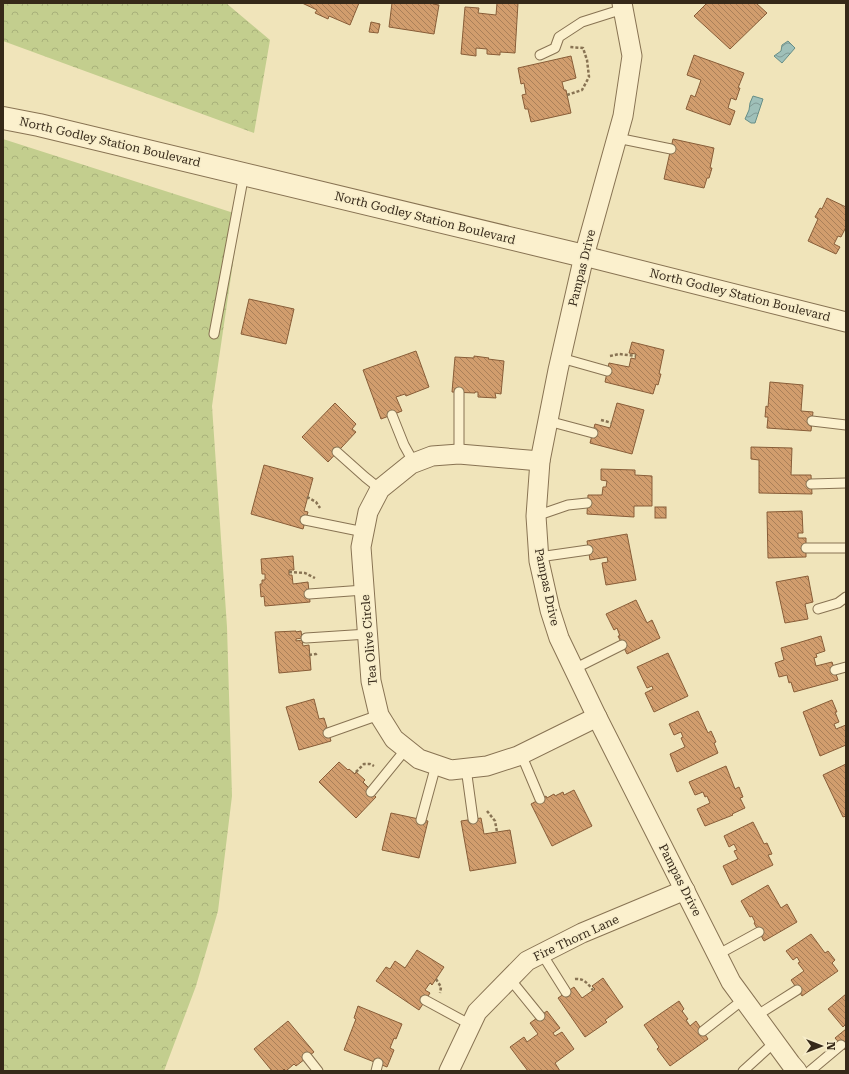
<svg xmlns="http://www.w3.org/2000/svg" width="849" height="1074" viewBox="0 0 849 1074" font-family="'Roboto Serif',serif">
	<style>
		.forest { fill: url(#forest-crowns) }
		.water { fill: url(#water-waves); stroke: #668e87 }
		.building { fill: url(#building-back-hatch); stroke: #885d38 }
		.lines { fill: none; stroke-linecap: round; stroke-linejoin: round }
		.service-casing { stroke: #887353; stroke-width: 11 }
		.minor-casing { stroke: #887353; stroke-width: 21 }
		.tertiary-casing { stroke: #887353; stroke-width: 24 }
		.path { stroke: #887353; stroke-width: 2.5; stroke-dasharray: 3 2; stroke-linecap: butt }
		.service { stroke: #fbf0cd; stroke-width: 9 }
		.minor { stroke: #fbf0cd; stroke-width: 19 }
		.tertiary { stroke: #fbf0cd; stroke-width: 22 }
		.labels { text-anchor: middle; stroke-width: 3; stroke-linejoin: round; paint-order: stroke }
		.street-label { font-size: 12px; fill: #362919; stroke: #f7edca }
	</style>
	<defs>
		<pattern id="forest-crowns" width="20" height="18" patternUnits="userSpaceOnUse"><rect width="20" height="18" fill="#c3ce8e"/><path d="M2 6a3 3 0 1 1 6 0M12 15a3 3 0 1 1 6 0" fill="none" stroke="#a8b17a"/></pattern>
		<pattern id="water-waves" width="16" height="10" patternUnits="userSpaceOnUse"><rect width="16" height="10" fill="#9fc0b9"/><path d="M0 5q4-4 8 0t8 0" fill="none" stroke="#829c96"/></pattern>
		<pattern id="building-back-hatch" width="6" height="6" patternUnits="userSpaceOnUse"><rect width="6" height="6" fill="#d19d6d"/><path d="M-1 5l2 2M0 0l6 6M5-1l2 2" fill="none" stroke="#aa8059"/></pattern>
	</defs>
	<rect width="100%" height="100%" fill="#f0e4ba"/>
	<!-- forest -->
	<g class="forest">
		<polygon points="3,3 226,3 270,40 254,133 3,41"/>
		<polygon points="3,139 240,215 212,406 227,627 232,796 218,911 196,986 164,1071 3,1071"/>
	</g>
	<!-- water -->
	<g class="water">
		<polygon points="788,41 795,48 782,63 774,56 781,51 782,45"/>
		<polygon points="753,96 763,99 755,123 751,123 745,119 749,110 750,103"/>
	</g>
	<!-- building -->
	<g class="building">
		<polygon points="302,3 359,3 350,25 329,16 328,19 315,13 317,10"/>
		<polygon points="392,3 434,3 433,4 439,5 434,34 389,27"/>
		<polygon points="497,3 518,3 515,53 500,52 500,55 487,54 487,49 476,48 476,56 461,54 465,7 479,8 478,13 496,15"/>
		<polygon points="707,3 756,3 767,13 730,49 694,16"/>
		<polygon points="371,22 380,24 378,33 369,32"/>
		<polygon points="694,55 744,73 738,88 740,88 736,100 731,98 728,108 735,111 730,125 686,109 691,95 695,97 701,80 687,75"/>
		<polygon points="571,56 576,78 562,82 564,90 566,90 571,113 531,122 528,109 525,109 522,95 526,94 524,83 521,84 518,68"/>
		<polygon points="673,139 714,148 710,168 712,168 709,178 707,178 704,188 664,179"/>
		<polygon points="827,198 846,207 846,227 841,237 838,236 834,244 840,247 836,254 808,241 818,219 815,217 820,208 822,209"/>
		<polygon points="249,299 294,309 286,344 241,334"/>
		<polygon points="632,342 664,350 659,374 661,374 658,385 656,384 653,394 605,382 609,363 629,367 631,358 635,359 636,354 629,353"/>
		<polygon points="416,351 429,387 406,396 405,394 396,397 402,411 381,419 363,370"/>
		<polygon points="474,356 489,358 488,359 504,361 501,394 495,393 496,398 478,397 478,392 475,392 475,393 452,392 455,357 474,358"/>
		<polygon points="770,382 803,385 801,411 813,412 811,431 767,428 768,417 765,417 766,406 768,407"/>
		<polygon points="335,403 356,424 352,429 356,432 328,462 302,437"/>
		<polygon points="617,403 644,410 632,454 590,443 595,424 610,428"/>
		<polygon points="751,447 792,448 791,475 811,475 812,494 759,493 759,460 751,459"/>
		<polygon points="264,465 313,478 304,511 308,512 303,529 251,514"/>
		<polygon points="601,469 635,470 635,475 652,476 652,506 634,506 634,517 587,514 588,495 602,495 603,487 606,487 607,481 601,480"/>
		<rect x="655" y="507" width="11" height="11"/>
		<polygon points="802,511 803,533 798,533 798,538 806,538 806,557 768,558 767,512"/>
		<polygon points="627,534 636,580 606,585 602,563 608,562 607,557 590,560 587,541"/>
		<polygon points="293,556 294,570 289,570 289,575 292,575 293,584 308,582 310,602 265,606 264,596 261,597 260,584 262,584 262,580 265,580 265,574 262,574 261,559"/>
		<polygon points="808,576 813,602 805,604 808,619 785,623 776,582"/>
		<polygon points="636,600 647,623 652,620 660,638 627,654 618,636 620,636 617,628 614,630 606,614"/>
		<polygon points="296,631 296,632 301,631 302,638 296,639 296,641 302,640 303,646 309,645 311,670 279,673 275,632"/>
		<polygon points="821,636 825,651 816,654 817,657 814,658 816,666 832,662 838,680 794,692 791,682 789,683 787,675 779,677 775,663 784,660 781,648"/>
		<polygon points="668,653 688,696 654,712 645,693 653,689 652,686 647,688 637,667"/>
		<polygon points="314,699 319,719 324,718 331,741 299,750 286,707"/>
		<polygon points="832,700 837,712 835,712 839,722 834,724 836,729 846,725 846,745 820,756 803,712"/>
		<polygon points="698,711 708,733 711,731 716,742 714,743 718,753 677,772 670,754 685,747 681,738 683,737 681,732 674,735 669,724"/>
		<polygon points="339,762 348,770 349,769 355,774 356,772 365,780 363,782 370,789 369,790 376,797 356,818 319,782"/>
		<polygon points="846,764 846,816 843,817 823,775"/>
		<polygon points="726,766 735,789 739,787 743,797 740,798 745,808 732,814 733,815 705,826 697,809 710,803 707,796 705,797 703,792 695,795 689,782"/>
		<polygon points="574,790 592,826 552,846 531,804 546,796 547,798 554,794 555,796 563,792 564,795"/>
		<polygon points="391,813 428,821 419,858 382,850"/>
		<polygon points="481,818 484,834 510,830 516,863 470,871 461,821"/>
		<polygon points="753,822 764,844 767,843 772,854 768,855 773,865 732,885 723,866 738,859 734,851 737,850 734,844 729,847 724,836"/>
		<polygon points="768,885 781,908 787,904 797,922 764,941 754,923 755,922 752,916 750,917 741,901"/>
		<polygon points="811,934 825,953 828,951 835,960 832,963 838,971 802,996 791,980 804,971 798,963 800,962 797,957 793,960 786,951"/>
		<polygon points="417,950 444,967 432,985 430,983 425,990 430,993 419,1010 376,981 386,967 390,969 395,961 405,968"/>
		<polygon points="603,978 623,1007 605,1020 607,1022 585,1037 558,998 574,987 582,998 595,989 592,986"/>
		<polygon points="846,994 846,1026 845,1025 843,1027 828,1009"/>
		<polygon points="679,1001 684,1009 682,1011 688,1019 686,1020 690,1026 696,1021 708,1039 670,1066 657,1049 659,1047 644,1025"/>
		<polygon points="358,1006 402,1024 396,1039 394,1038 390,1048 394,1050 387,1067 344,1050 356,1019 354,1018"/>
		<polygon points="547,1011 560,1028 553,1033 555,1036 562,1032 574,1049 555,1063 560,1071 528,1071 510,1047 524,1037 527,1042 538,1034 530,1023"/>
		<polygon points="288,1021 314,1052 296,1066 294,1064 286,1071 284,1069 282,1071 272,1071 254,1049"/>
		<polygon points="846,1029 846,1051 835,1038"/>
	</g>
	<g class="lines">
		<defs>
			<g id="service">
				<polyline points="540,55 555,48 559,37 582,22 623,9"/>
				<polyline points="617,138 671,149"/>
				<polyline points="214,334 244,174"/>
				<polyline points="561,358 607,371"/>
				<polyline points="459,392 459,454"/>
				<polyline points="392,415 404,445 414,463"/>
				<polyline points="548,421 593,433"/>
				<polyline points="812,421 846,425"/>
				<polyline points="337,452 365,477 380,489"/>
				<polyline points="811,484 846,483"/>
				<polyline points="536,516 568,505 587,503"/>
				<polyline points="305,520 364,532"/>
				<polyline points="806,548 846,548"/>
				<polyline points="539,557 588,550"/>
				<polyline points="309,594 364,590"/>
				<polyline points="818,609 838,603 846,597"/>
				<polyline points="306,638 368,634"/>
				<polyline points="574,669 622,645"/>
				<polyline points="835,670 846,667"/>
				<polyline points="328,733 379,715"/>
				<polyline points="521,754 540,799"/>
				<polyline points="466,768 473,819"/>
				<polyline points="371,792 406,749"/>
				<polyline points="421,820 436,765"/>
				<polyline points="542,954 566,992"/>
				<polyline points="717,955 759,932"/>
				<polyline points="510,979 540,1016"/>
				<polyline points="425,1000 471,1025"/>
				<polyline points="756,1016 797,990"/>
				<polyline points="703,1031 744,999"/>
				<polyline points="307,1057 318,1071"/>
				<polyline points="376,1071 378,1063"/>
				<polyline points="743,1071 775,1042"/>
				<polyline points="810,1071 841,1045"/>
			</g>
			<g id="minor">
				<polyline points="622,3 632,56 623,116 584,256 558,370 540,461 536,516 539,561 550,610 559,638 597,717 731,982 791,1064 797,1071"/>
				<polyline points="584,256 846,322"/>
				<polyline points="540,461 459,454 432,456 411,464 380,489 368,512 361,547 371,681 379,715 394,739 419,759 451,770 487,766 518,756 597,717"/>
				<polyline points="449,1071 477,1012 527,961 582,933 685,890"/>
			</g>
			<polyline id="tertiary" points="3,118 39,125 584,256"/>
		</defs>
		<!-- service casing -->
		<use href="#service" class="service-casing"/>
		<!-- minor casing -->
		<use href="#minor" class="minor-casing"/>
		<!-- tertiary casing -->
		<use href="#tertiary" class="tertiary-casing"/>
		<!-- path -->
		<g class="path">
			<polyline points="567,95 582,90 589,77 587,60 583,48 570,47"/>
			<polyline points="610,356 619,354 636,356"/>
			<polyline points="601,420 612,423"/>
			<polyline points="307,497 316,502 320,508"/>
			<polyline points="289,572 305,573 315,578"/>
			<polyline points="309,655 316,654 318,652"/>
			<polyline points="356,772 364,764 370,764 374,766"/>
			<polyline points="487,811 495,821 497,832"/>
			<polyline points="436,979 441,987 440,993"/>
			<path d="M575,979C584,978 588,984 593,990"/>
		</g>
		<!-- service -->
		<use href="#service" class="service"/>
		<!-- minor -->
		<use href="#minor" class="minor"/>
		<!-- tertiary -->
		<use href="#tertiary" class="tertiary"/>
	</g>
	<g class="labels">
		<!-- street labels -->
		<g class="street-label">
			<text transform="translate(110 142) rotate(13)" y="4">North Godley Station Boulevard</text>
			<text transform="translate(425 218) rotate(14)" y="4">North Godley Station Boulevard</text>
			<text transform="translate(582 268) rotate(-76)" y="4">Pampas Drive</text>
			<text transform="translate(740 295) rotate(14)" y="4">North Godley Station Boulevard</text>
			<text transform="translate(547 587) rotate(78)" y="4">Pampas Drive</text>
			<text transform="translate(369 640) rotate(-95)" y="4">Tea Olive Circle</text>
			<text transform="translate(680 880) rotate(63)" y="4">Pampas Drive</text>
			<text transform="translate(576 938) rotate(-25)" y="4">Fire Thorn Lane</text>
		</g>
	</g>
	<!-- border -->
	<rect width="849" height="1074" fill="none" stroke="#362919" stroke-width="8"/>
	<!-- north arrow -->
	<g transform="translate(821 1046) rotate(90)" stroke="#f7edca" stroke-width="3" paint-order="stroke">
	<path d="M0-3L7 15L0 10L-7 15Z" fill="#362919"/>
	<text y="-6" font-size="11" font-weight="bold" text-anchor="middle" fill="#362919">N</text>
	</g>
</svg>
